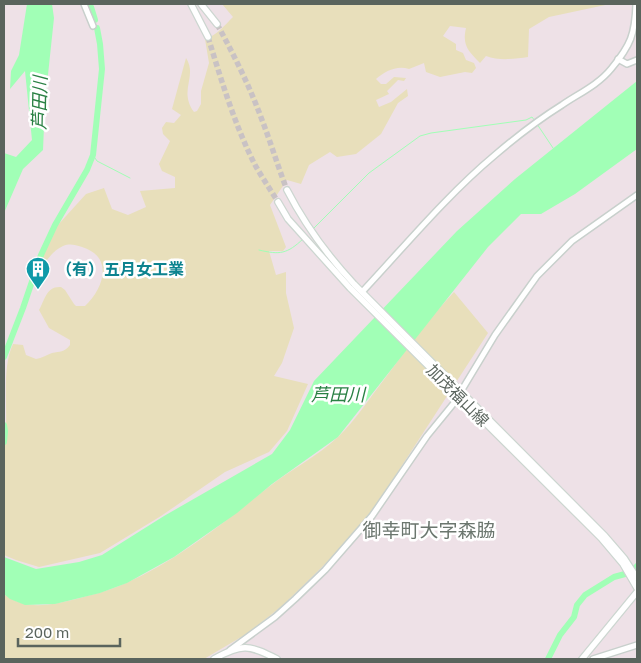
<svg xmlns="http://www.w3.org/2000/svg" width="641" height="663" viewBox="0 0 641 663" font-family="'Golos Text','Noto Sans JP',sans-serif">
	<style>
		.green { fill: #e8dfbb }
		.water { fill: #a1ffb6 }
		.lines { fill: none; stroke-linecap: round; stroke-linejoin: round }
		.stream { stroke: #a1ffb6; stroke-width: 1 }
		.river { stroke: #a1ffb6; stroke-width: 6 }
		.secondary-tunnel { stroke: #c9c2c4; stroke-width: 5.5; stroke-dasharray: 5.5 3; stroke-linecap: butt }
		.tertiary-casing { stroke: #c8d0cc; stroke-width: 8 }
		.secondary-casing { stroke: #ccd6d0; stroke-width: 8 }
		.tertiary { stroke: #fff; stroke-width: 5 }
		.secondary { stroke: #fff; stroke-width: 5.5 }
		.labels { text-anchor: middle; stroke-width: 5; stroke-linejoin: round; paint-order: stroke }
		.culture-label { font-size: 16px; font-weight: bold; fill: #0d838f; stroke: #fff; text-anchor: start }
		.street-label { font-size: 16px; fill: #5a645d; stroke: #fff }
		.water-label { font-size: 18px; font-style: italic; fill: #2a8144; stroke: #fff }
		.quarter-label { font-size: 19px; fill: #6b766e; stroke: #fff }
	</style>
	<rect width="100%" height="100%" fill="#eee1e7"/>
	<!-- green -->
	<g class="green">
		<path d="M222,4H610L549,17L529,29L528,57C515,59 499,61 486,56L480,63C468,51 462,45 466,28L450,26L443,36L456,44V50L463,53L466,60L474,63L476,68L472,73L465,72L440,77L426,72L424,63L409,69C397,65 385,71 376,79L381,84H386L394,77L406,78L404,81L398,80L387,91L389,94L376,100L379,107L391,102L407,89L408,96L398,103L381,134L356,154L337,157L330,152L309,165L301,184L287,180L270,205L286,247L283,251H269L276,275L286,272V293L294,328L282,363L274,376L308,384L287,431L269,452L225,472L161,516L100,553L39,567L16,560L4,555V446C10,415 0,371 13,344L23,345L26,355L36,359C42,358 46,355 52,353C60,351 64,353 70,345V340L49,328L39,310C45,300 46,286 61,287L65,290L74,304L76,306H85C104,288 114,257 82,247C75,245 70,243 63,246C50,252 43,266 35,278L31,276L57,226L86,194L104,188L112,209L128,215L146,207L140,191L175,188V177L162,171L159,164L170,141L163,134L162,128L166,122L174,123L181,115L172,109L186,58C198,77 178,90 194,112L197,111L201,104V91L209,63L205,39C217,35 224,26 233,17Z"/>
		<path d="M454,292L488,333L375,507L338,551L314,575L282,606L248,633L204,659H4V594C25,610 47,606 72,600C91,595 109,591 126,583C179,560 225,521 270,486C292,469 318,456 338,437C355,421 369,399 383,381C406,350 428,320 454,292Z"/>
	</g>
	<!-- water -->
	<g class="water">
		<polygon points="27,4 52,4 54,18 45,103 43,150 23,169 4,213 4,153 16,157 32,140 25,71 10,89 11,71 19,55"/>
		<polygon points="637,81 637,149 575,194 541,214 521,214 488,247 338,437 272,484 237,513 174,557 127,583 100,593 55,604 25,605 10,599 4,594 4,557 36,569 79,562 102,555 164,516 272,454 290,430 314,381 457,231 515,179"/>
	</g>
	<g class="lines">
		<!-- stream -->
		<g class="stream">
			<polyline points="537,124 553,148"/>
			<polyline points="93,155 97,161 130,178"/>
			<polyline points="313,229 369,173 420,136 431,133 526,120 532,117 535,121"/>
			<path d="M259,250C280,255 287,254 303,239"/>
		</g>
		<!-- river -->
		<g class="river">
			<polyline points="91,7 95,20"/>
			<polyline points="4,357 23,308 41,255 55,225 87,170 93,155 102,69 100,44 97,28"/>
			<polyline points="4,425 5,431 4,442"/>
			<polyline points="636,567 637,566"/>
			<polyline points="548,659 560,635 574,617 577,605 585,595 614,577 625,574"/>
		</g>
		<!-- secondary-tunnel -->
		<g class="secondary-tunnel">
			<path d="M217,24C234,55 250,87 262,120C271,143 278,167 287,190"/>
			<path d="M208,37C221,79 234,123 254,163C261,176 270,189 278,202"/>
		</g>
		<defs>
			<g id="tertiary">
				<polyline points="84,4 93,26"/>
				<polyline points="618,59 627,64 637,60"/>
				<path d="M362,292C405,246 446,196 495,155C516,137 538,120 562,105C578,94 598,85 611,69C631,45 635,34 636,4"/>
				<polyline points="230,650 275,617 295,599 325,570 372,516 427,436 454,403 495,335 537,276 572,241 637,195"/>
				<polyline points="593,659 637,645"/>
			</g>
			<g id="secondary">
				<polyline points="191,4 208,37"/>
				<polyline points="201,4 217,24"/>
				<path d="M287,190C305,225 327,255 354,284L605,536L624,558L637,578"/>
				<polyline points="278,202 288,219 350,288 601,538 623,564 637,588"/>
				<path d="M214,659C242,643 249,645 277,659"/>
				<polyline points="582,659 637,592"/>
			</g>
		</defs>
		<!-- tertiary casing -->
		<use href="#tertiary" class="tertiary-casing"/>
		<!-- secondary casing -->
		<use href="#secondary" class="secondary-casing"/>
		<!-- tertiary -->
		<use href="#tertiary" class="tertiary"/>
		<!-- secondary -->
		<use href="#secondary" class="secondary"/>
	</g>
	<!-- icons -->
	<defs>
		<symbol id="building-pin" viewBox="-11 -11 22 30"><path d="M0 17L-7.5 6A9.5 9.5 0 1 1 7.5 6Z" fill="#0f9aa8" stroke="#fff"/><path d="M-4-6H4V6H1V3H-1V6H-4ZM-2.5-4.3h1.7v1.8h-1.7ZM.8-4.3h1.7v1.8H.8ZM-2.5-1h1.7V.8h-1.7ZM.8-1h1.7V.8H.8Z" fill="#fff"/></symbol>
	</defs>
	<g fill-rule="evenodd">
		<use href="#building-pin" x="24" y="255" width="28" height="38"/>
	</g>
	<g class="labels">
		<!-- culture labels -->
		<g class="culture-label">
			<text x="56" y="275">（有）五月女工業</text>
		</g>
		<!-- street labels -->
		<g class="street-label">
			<text transform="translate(458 395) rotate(45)" y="6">加茂福山線</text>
		</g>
		<!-- water labels -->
		<g class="water-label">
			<text transform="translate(40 103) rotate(-89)" y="6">芦田川</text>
			<text x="338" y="401">芦田川</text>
		</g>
		<!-- quarter labels -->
		<g class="quarter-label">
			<text x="429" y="537">御幸町大字森脇</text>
		</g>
	</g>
	<!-- border -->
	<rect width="641" height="663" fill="none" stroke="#5a645d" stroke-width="10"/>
	<!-- scale -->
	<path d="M18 638v8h102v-8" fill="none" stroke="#5a645d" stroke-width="2.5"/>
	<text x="25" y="638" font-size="15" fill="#5a645d" stroke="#ffffff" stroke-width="4" paint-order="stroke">200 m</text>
</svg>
